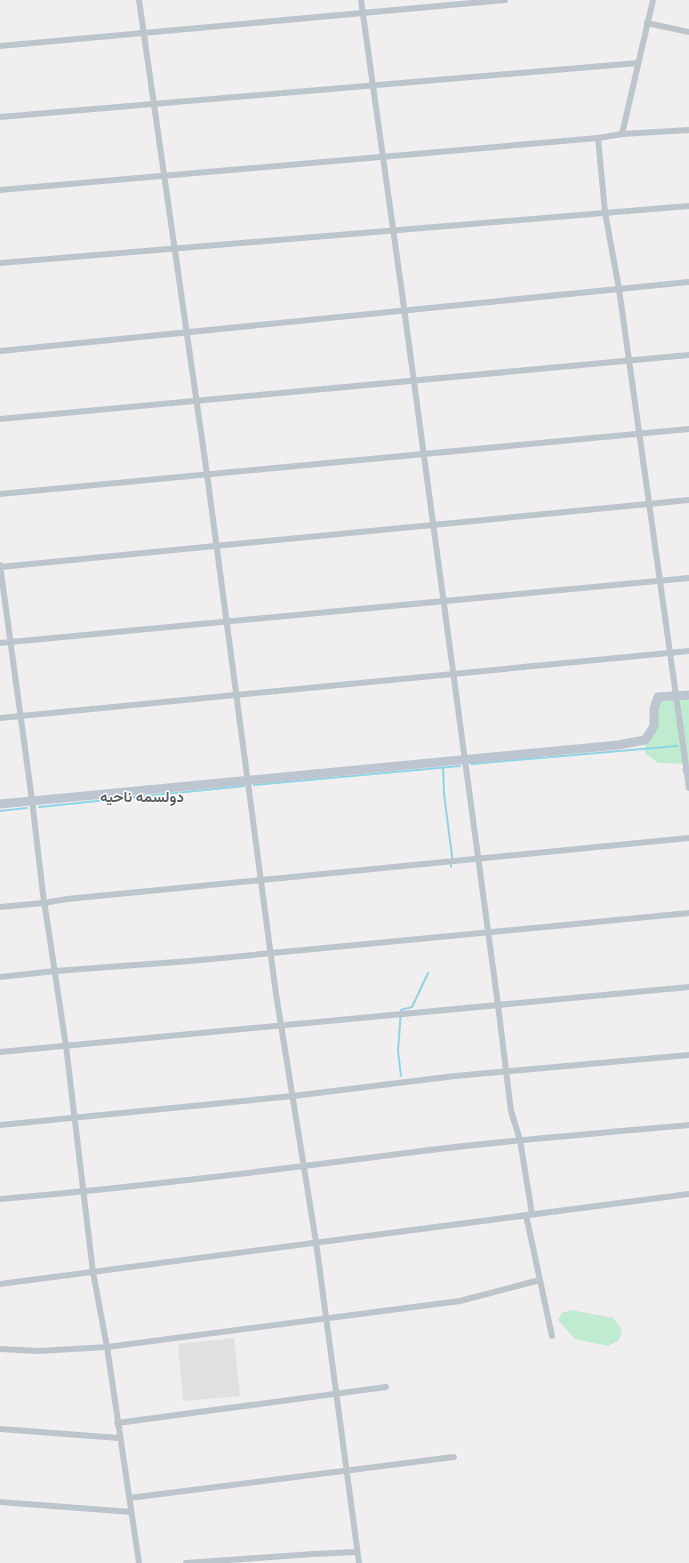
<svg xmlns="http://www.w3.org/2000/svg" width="689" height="1563" viewBox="0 0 689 1563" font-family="Roboto,Vazirmatn,sans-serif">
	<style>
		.education { fill: #e1dfdf }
		.green { fill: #bfebd0 }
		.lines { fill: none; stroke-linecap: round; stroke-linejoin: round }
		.stream { stroke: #8fd4e5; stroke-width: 2 }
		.street { stroke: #bdc5cc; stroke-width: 6 }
		.secondary { stroke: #bdc6d0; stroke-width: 9 }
		.labels { text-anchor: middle; stroke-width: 3; stroke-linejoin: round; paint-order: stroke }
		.district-label { font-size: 15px; font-weight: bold; fill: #5b5e62; stroke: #fff }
	</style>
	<rect width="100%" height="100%" fill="#f0eeee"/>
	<!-- education -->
	<polygon class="education" points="234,1338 240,1396 183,1401 178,1344"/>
	<!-- green -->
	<g class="green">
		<polygon points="689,699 689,764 658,763 645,753 645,746 656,726 657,708 661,700"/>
		<polygon points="571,1310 613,1318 622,1330 619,1340 608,1346 575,1339 558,1320 562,1313"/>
	</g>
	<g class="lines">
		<!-- stream -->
		<g class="stream">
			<polyline points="471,764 677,746"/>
			<polyline points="443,767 444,794 452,856 451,867"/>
			<polyline points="254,785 460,766"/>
			<polyline points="39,807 244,786"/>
			<polyline points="0,811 27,808"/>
			<polyline points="401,1076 398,1051 401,1010 412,1007 428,973"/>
		</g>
		<!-- street -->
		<g class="street">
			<polyline points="139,0 207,474 276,994 316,1242 359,1563"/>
			<polyline points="361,0 402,293 498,1005 511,1111 520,1140 532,1214"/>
			<polyline points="647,23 689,32"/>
			<polyline points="0,46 505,0"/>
			<polyline points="0,117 638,63"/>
			<polyline points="622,134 653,0"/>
			<polyline points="598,138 605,212 619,289 689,788"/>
			<polyline points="0,190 598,138 622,134 689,130"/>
			<polyline points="0,263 689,206"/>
			<polyline points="0,351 689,282"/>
			<polyline points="0,419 689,355"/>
			<polyline points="0,494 689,429"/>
			<polyline points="0,565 32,800 43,894 66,1046 93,1272 107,1347 139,1563"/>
			<polyline points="0,567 689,500"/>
			<polyline points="0,643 689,578"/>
			<polyline points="0,718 689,651"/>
			<polyline points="0,907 44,903 67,899 689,838"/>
			<polyline points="0,977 55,971 190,961 689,913"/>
			<polyline points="0,1052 689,987"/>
			<polyline points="0,1125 293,1096 455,1076 689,1055"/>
			<path d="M0,1199C141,1187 282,1169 422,1151C511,1140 600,1133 689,1125"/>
			<polyline points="526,1215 552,1336"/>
			<polyline points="0,1284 689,1194"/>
			<polyline points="0,1349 38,1351 107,1347 460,1301 540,1280"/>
			<polyline points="117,1423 386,1387"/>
			<polyline points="0,1429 119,1438"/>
			<polyline points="129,1498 454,1457"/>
			<polyline points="0,1502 131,1512"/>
			<polyline points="186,1563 313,1554 357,1552"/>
		</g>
		<!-- secondary -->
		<g class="secondary">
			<polyline points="687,770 689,770"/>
			<polyline points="0,804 618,745 645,740 654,726 654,709 658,697 689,695"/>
		</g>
	</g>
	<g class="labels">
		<!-- district labels -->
		<g class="district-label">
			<text x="142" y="802">دولسمه ناحیه</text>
		</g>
	</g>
</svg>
